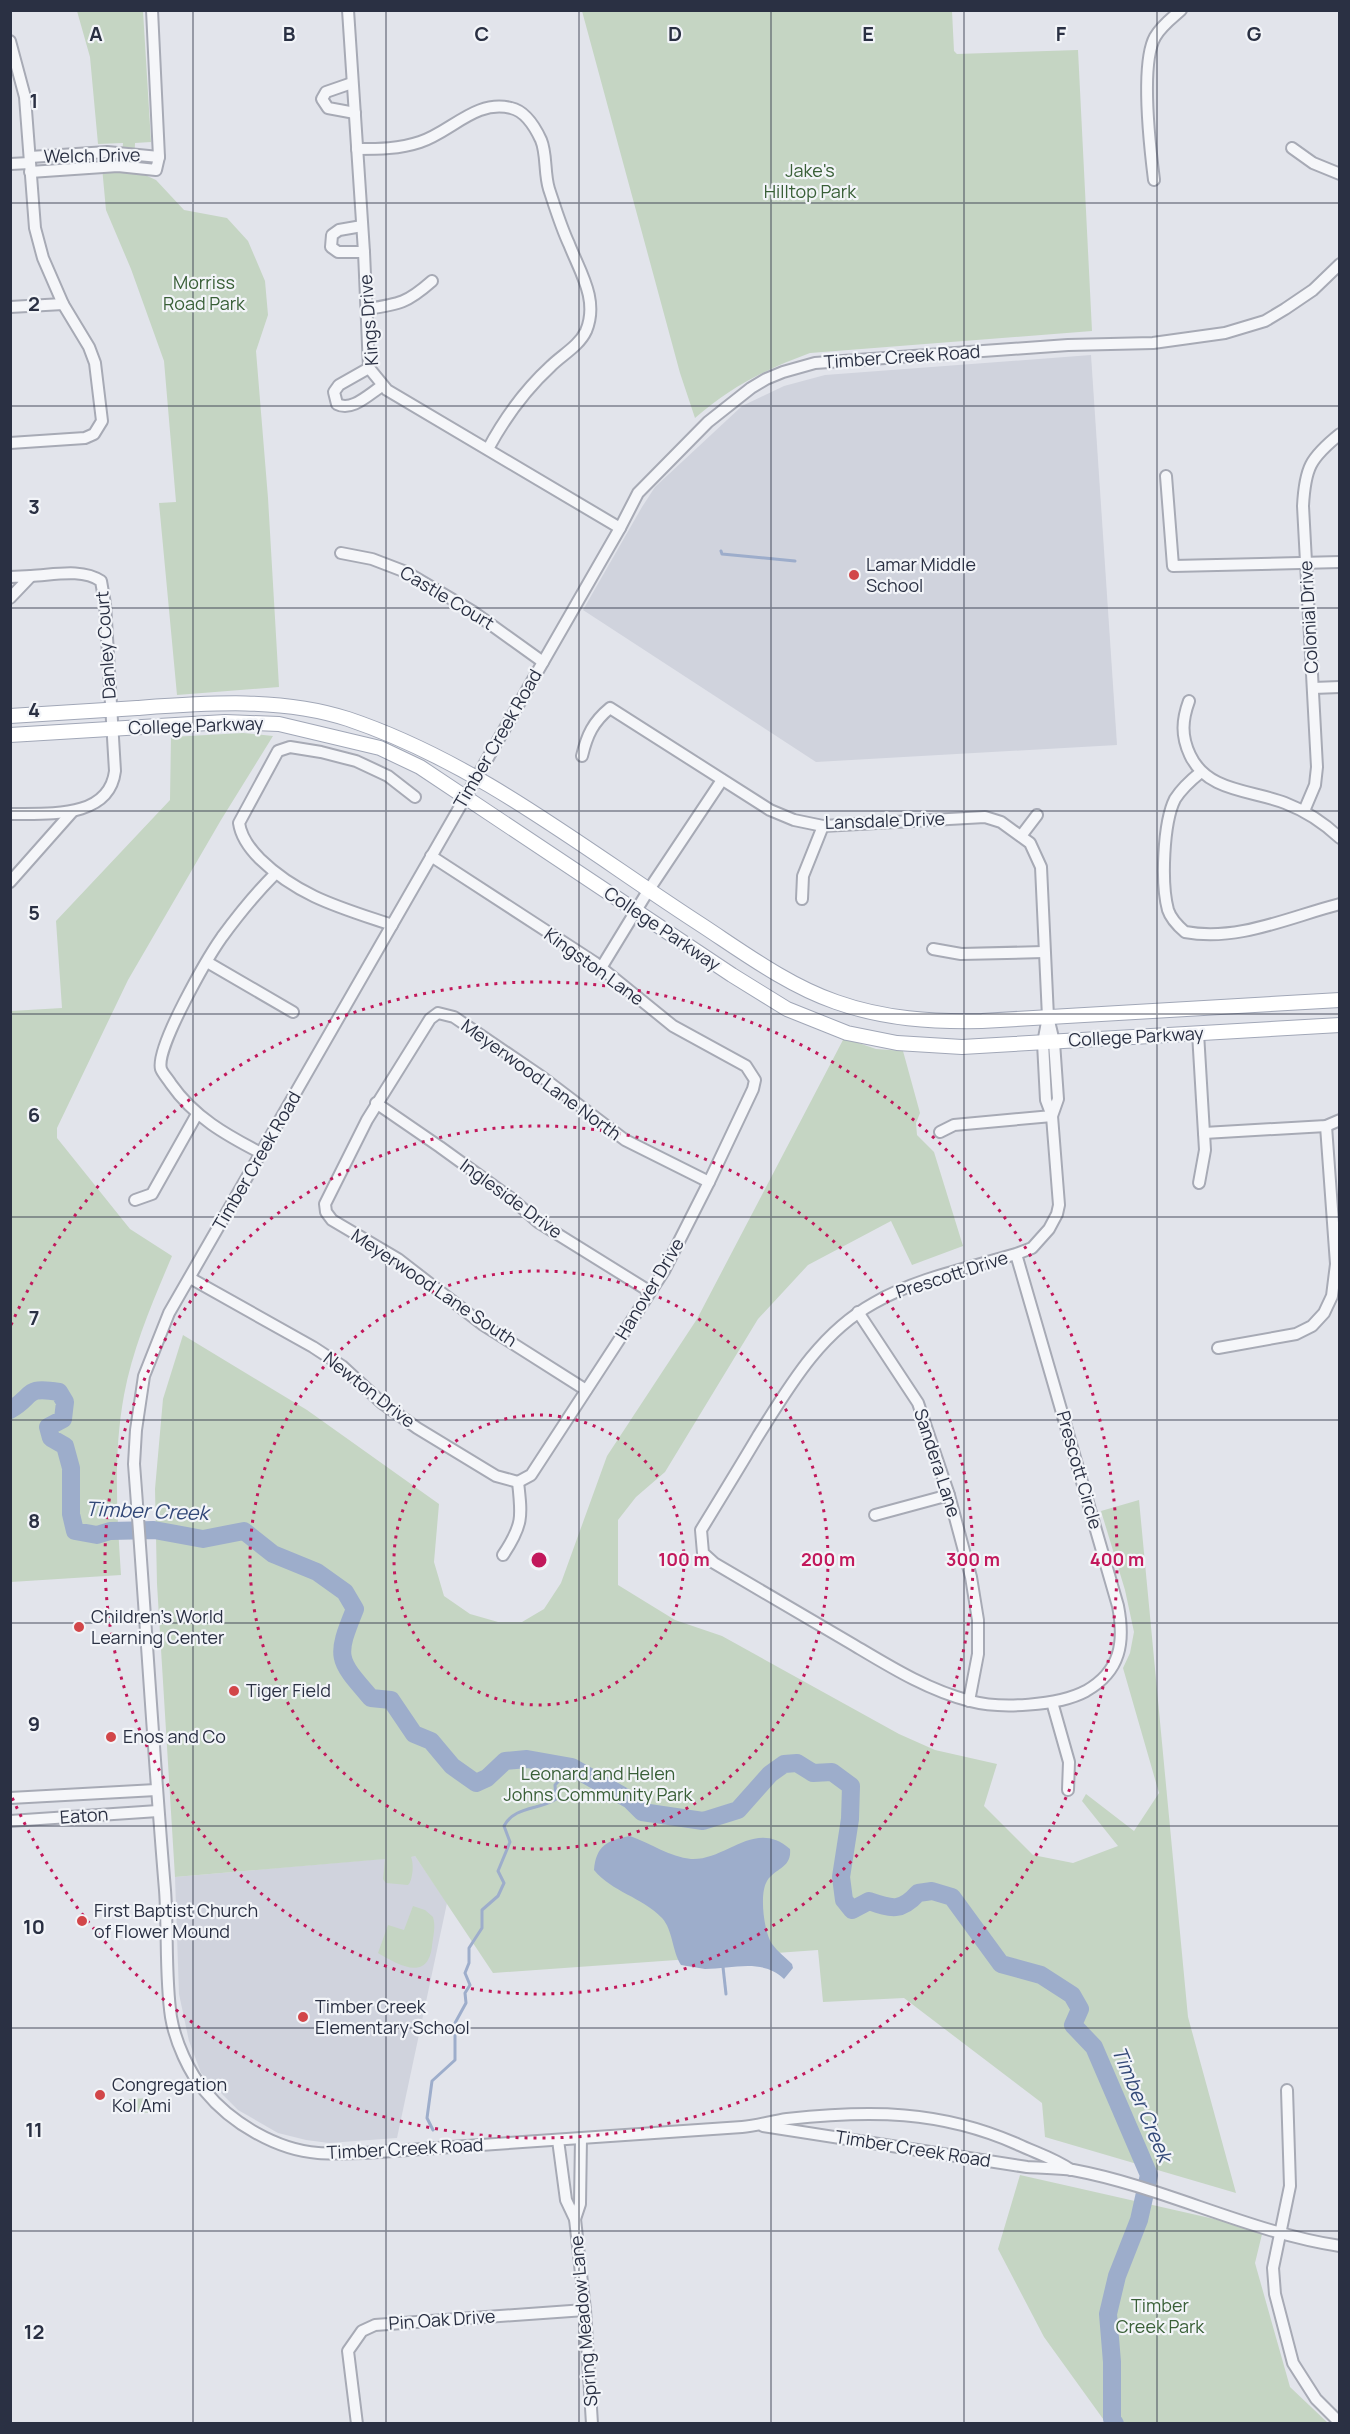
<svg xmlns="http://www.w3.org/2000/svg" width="1350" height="2434" viewBox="0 0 1350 2434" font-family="Manrope,sans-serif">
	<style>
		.built { fill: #d0d3dd }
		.green { fill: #c5d5c3 }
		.water { fill: #9dadcb }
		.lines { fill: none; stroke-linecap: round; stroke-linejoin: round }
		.stream { stroke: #9dadcb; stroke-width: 3 }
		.river { stroke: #9dadcb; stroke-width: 18 }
		.minor-casing { stroke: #a7aab5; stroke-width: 14 }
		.major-casing { stroke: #a1a7b7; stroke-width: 16 }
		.minor { stroke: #f5f6f9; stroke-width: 10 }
		.major { stroke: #fff; stroke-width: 14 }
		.grid { fill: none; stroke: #2a3043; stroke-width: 1.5; stroke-opacity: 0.55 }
		.ring { fill: none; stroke: #c2185b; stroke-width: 3; stroke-dasharray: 3 6 }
		.poi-dot { fill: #d24649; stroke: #f2f4f8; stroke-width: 2 }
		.labels { text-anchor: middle; stroke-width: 4.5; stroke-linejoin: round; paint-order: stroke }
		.street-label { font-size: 18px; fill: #2a3043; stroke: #f2f4f8 }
		.park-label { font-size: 18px; fill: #395f37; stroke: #f2f4f8 }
		.poi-label { font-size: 18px; fill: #2a3043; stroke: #f2f4f8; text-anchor: start }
		.water-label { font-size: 20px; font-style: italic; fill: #334978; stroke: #f2f4f8 }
		.grid-label { font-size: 20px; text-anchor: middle; font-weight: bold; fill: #2a3043; stroke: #f2f4f8; stroke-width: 4.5; stroke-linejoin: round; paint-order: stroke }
		.centre { fill: #c2185b; stroke: #f2f4f8; stroke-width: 3 }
		.ring-label { font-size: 18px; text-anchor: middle; font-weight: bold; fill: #c2185b; stroke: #f2f4f8; stroke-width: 4.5; stroke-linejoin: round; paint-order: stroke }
	</style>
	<rect width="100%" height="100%" fill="#e2e4eb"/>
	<!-- built -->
	<g class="built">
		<polygon points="1091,355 1117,745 816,762 583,610 642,507 655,487 742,406 784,386 825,375"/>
		<polygon points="415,1856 447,1903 397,2138 329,2143 306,2140 278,2133 238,2110 201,2073 189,2041 179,1994 175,1877"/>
	</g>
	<!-- green -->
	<g class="green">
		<polygon points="77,11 143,11 151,142 135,143 134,170 156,180 184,210 227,218 248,241 265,281 268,315 256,351 268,498 279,687 177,695 159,503 176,502 164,361 131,269 106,210 102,167 121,166 123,143 98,144 90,57"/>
		<path d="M582,11H952L954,51L957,54L1078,50L1092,331L810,353C764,370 732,386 695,418L680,373Z"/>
		<path d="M243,733L273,736L221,820L128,980L57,1128V1138L130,1229L172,1256C153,1301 133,1347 124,1395C113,1455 117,1515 121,1575L11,1582V1011L62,1008L56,921L170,800L171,737Z"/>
		<path d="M844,1038L876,1049L903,1051L920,1113L916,1123L917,1135L934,1152L963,1246L912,1265L891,1221L808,1265L758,1319L665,1472L636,1497L618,1520V1585L675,1620L722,1636L899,1734L935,1750L997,1764L984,1806L1033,1855L1073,1863L1118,1846L1082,1801L1086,1794L1134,1831L1159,1793L1123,1668L1130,1653L1134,1632L1125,1590L1101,1511L1139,1500L1188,2017L1236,2193L1045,2137L1042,2103L904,1998L823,2002L818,1950L493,1973L415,1856L411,1857C414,1863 413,1880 408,1885L386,1883L383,1879L385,1859L175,1877L157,1584L155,1489L163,1399L183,1335L307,1410L439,1504L434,1562L444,1596L470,1614L498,1622H522L544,1609L561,1583L607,1456L697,1319Z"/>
		<path d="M413,1906L425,1910L433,1917C436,1927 433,1936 432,1946C428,1983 397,1964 378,1953L388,1925L404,1930Z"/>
		<polygon points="150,2098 152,2113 128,2112 129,2099"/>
		<polygon points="1020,2175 1263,2230 1255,2263 1290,2387 1328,2423 1106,2423 1044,2337 998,2249"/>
	</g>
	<!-- water -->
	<path class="water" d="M630,1836C650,1843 670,1857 691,1859C726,1861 755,1818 790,1849C792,1868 775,1868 767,1881C759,1894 764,1932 772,1944C778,1952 786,1958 792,1964L793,1968L784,1979C763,1958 732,1969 705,1969C697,1968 689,1966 681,1965C672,1951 673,1930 662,1918C642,1897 612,1892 594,1870C596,1846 607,1840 630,1836Z"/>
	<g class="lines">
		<!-- stream -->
		<g class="stream">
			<polyline points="721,551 722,554 795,561"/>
			<polyline points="723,1967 726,1994"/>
			<path d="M433,2130L427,2118L432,2081L455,2060V2023L466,2003L465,1993L470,1985L465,1973L469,1963V1948L482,1928V1910L498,1896L504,1883L498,1871L510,1842L504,1826C514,1806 540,1810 556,1799L555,1785L572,1767"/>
		</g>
		<!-- river -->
		<path class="river" d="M10,1410C35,1396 23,1386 59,1392L65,1402L63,1419L48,1427L51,1438L65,1446L71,1468V1514L75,1531L97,1535L110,1531L154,1530L203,1539L244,1531L273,1554L317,1572L345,1592L355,1609C335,1658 337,1659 371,1698L391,1700L414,1734L431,1741L452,1766L476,1783L487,1778L505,1761L527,1759L572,1767L630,1800L642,1812L703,1821L738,1810L770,1774L784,1764L797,1763L813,1773L832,1772L851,1786L850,1819L841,1877L844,1900L852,1910L869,1901C892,1909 901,1912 918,1893L932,1891L952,1897L1001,1964L1041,1975L1072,1995L1080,2009L1073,2025L1094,2047L1149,2175L1139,2220L1117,2276L1108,2314L1112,2362V2419L1115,2424"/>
		<defs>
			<g id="minor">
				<polyline points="348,10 364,252 369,368 387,390 620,528"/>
				<polyline points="10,41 25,97 35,228 43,258 63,304 89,347 95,363 102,421 94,434 85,438 10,443"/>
				<polyline points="352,83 326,92 322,99 328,108 355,113"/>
				<polyline points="1292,148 1313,163 1340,174"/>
				<path d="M357,149C379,149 399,149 420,142C451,132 476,99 511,108C525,111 535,127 541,140C547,154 544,173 549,189C555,207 561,227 569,244C580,272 599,300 586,331C579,346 562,355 551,366C526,389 504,419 488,449"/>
				<polyline points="30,157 107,152 159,157"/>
				<polyline points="10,164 30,163"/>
				<polyline points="30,172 118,166 156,170 159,157 152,10"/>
				<path d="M1154,180C1150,148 1140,64 1155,37C1161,26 1172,18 1181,10"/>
				<polyline points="362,226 339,230 332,235 331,247 338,252 364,252"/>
				<polyline points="10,307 63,304"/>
				<path d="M367,309C400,304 407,303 432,281"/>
				<path d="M369,368L339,385L334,392L337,404C352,412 369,394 382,386"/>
				<polyline points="1166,476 1173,566 1340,562"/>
				<polyline points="341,553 372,559 406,572 472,611 543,662"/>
				<polyline points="10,577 31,576 10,598"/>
				<polyline points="1313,688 1340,687"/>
				<path d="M1189,701C1182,720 1181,736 1190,755C1207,792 1252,790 1285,803C1306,811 1324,823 1340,838"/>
				<path d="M582,756C587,735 593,722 610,708L770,810L794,820L823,826L985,817L1001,822L1030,843L1041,867L1048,1017L1054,1042L1058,1099L1052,1116"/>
				<path d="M1201,772C1191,780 1182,788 1175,799C1163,823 1161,884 1168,910C1171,919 1178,926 1185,932C1238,942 1289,917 1340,904"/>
				<path d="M1304,811L1315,785L1317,767L1303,506C1305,468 1310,458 1340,434"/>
				<path d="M10,814C46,813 109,820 115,771L105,604L101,581C82,568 53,575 31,576"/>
				<polyline points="1021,836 1037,815"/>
				<polyline points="431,856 594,962 673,1026 746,1066 755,1080 753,1089 709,1182 664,1271 531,1475 518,1482"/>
				<polyline points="10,882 72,812"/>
				<polyline points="802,899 803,876 823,826"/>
				<path d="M392,925C342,908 299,897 260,859C250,849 241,837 239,823L278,751L290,747L321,752L356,761L388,776L415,797"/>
				<polyline points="933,949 961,954 1044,952"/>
				<polyline points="207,962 293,1012"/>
				<polyline points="601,968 648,891 722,780"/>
				<polyline points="1198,1033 1205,1150 1199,1183"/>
				<polyline points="376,1103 440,1147 512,1199 538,1222 649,1291"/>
				<polyline points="940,1132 954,1125 1052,1116"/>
				<polyline points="1204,1133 1326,1126 1340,1120"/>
				<path d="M261,1153C226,1135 194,1117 171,1084C168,1079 163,1074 161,1069C155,1048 208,957 222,937C236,918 259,890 275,874"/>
				<polyline points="135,1200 152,1194 197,1114"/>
				<path d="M1016,1254L1118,1606C1125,1642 1121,1671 1086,1691C1058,1706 1000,1709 970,1701C927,1690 889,1666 852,1644C806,1617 760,1590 714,1563L703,1553L701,1530C720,1499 739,1468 758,1436C790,1385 820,1333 874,1303C917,1278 969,1268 1016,1254L1032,1248L1049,1229L1057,1214L1059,1205L1052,1116L1046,1100L1043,1043L1048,1017"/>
				<polyline points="190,1278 313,1347 342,1366 382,1403 417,1428 496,1476 518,1482"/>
				<polyline points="858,1312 918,1403 949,1495 971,1577 978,1620 978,1654 969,1701"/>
				<polyline points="1218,1348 1296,1334 1312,1326 1324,1313 1332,1296 1336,1264 1326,1126"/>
				<polyline points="586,1390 482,1324 398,1259 332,1220 326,1212 325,1204 367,1120 430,1019 438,1013 454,1017 542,1077 625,1140 709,1182"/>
				<polyline points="875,1515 949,1495"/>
				<path d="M503,1555C523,1525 522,1517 518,1482"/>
				<polyline points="1052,1702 1069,1762 1068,1790"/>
				<polyline points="10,1798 156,1790"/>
				<polyline points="10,1821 158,1811"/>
				<polyline points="1287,2090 1290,2186 1273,2268 1275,2294 1293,2363 1316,2399 1340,2423"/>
				<path d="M763,2126L1027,2167C1042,2168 1058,2168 1073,2170C1164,2187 1248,2232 1340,2246"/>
				<polyline points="558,2140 566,2200 575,2219 585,2310 592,2424"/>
				<path d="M1071,2170C1054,2158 1036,2153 1017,2144C940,2110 870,2110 787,2119C772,2121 757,2126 742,2127L364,2153C349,2153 333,2154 318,2153C277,2150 231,2123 205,2091C189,2073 175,2041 171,2017C165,1977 168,1931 165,1890C153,1748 145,1606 134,1464L136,1430L144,1376L169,1313L620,528L638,493L708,422L751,388L766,379L783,372L815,363L1068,345L1153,343L1225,333L1265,321L1285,309L1313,290L1340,264"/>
				<polyline points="575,2219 580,2204 581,2138"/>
				<polyline points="357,2424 348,2351 362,2331 375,2325 585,2310"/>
			</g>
			<g id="major">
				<path d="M10,716C53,713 95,711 137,708C206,703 281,697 348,719C479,763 588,852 703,926C744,953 789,986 836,1002C884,1019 932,1022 982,1021L1340,1000"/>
				<polyline points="10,735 225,722 279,724 380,748 420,767 732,975 787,1009 847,1033 897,1043 962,1047 1340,1025"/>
			</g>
		</defs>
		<!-- minor casing -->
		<use href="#minor" class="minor-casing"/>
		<!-- major casing -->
		<use href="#major" class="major-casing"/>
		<!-- minor -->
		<use href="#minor" class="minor"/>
		<!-- major -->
		<use href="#major" class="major"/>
	</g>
	<!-- grid -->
	<path class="grid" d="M193,10V2424M386,10V2424M579,10V2424M771,10V2424M964,10V2424M1157,10V2424M10,203H1340M10,406H1340M10,608H1340M10,811H1340M10,1014H1340M10,1217H1340M10,1420H1340M10,1623H1340M10,1826H1340M10,2028H1340M10,2231H1340"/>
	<!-- distance rings -->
	<g class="ring">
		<circle cx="539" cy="1560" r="145"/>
		<circle cx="539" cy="1560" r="289"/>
		<circle cx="539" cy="1560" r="434"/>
		<path d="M11 1325A578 578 0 1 1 11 1795"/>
	</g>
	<!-- markers -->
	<g class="poi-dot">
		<circle cx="854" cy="575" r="6"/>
		<circle cx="79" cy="1627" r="6"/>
		<circle cx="234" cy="1691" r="6"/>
		<circle cx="111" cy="1737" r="6"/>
		<circle cx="82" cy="1921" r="6"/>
		<circle cx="303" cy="2017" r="6"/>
		<circle cx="100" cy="2095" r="6"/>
	</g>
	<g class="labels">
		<!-- street labels -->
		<g class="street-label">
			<text transform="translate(92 156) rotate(-1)" y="6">Welch Drive</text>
			<text transform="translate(369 320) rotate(-94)" y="6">Kings Drive</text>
			<text transform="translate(902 357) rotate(-4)" y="6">Timber Creek Road</text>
			<text transform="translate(447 598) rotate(31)" y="6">Castle Court</text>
			<text transform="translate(1309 617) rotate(-93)" y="6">Colonial Drive</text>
			<text transform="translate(106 645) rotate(-94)" y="6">Danley Court</text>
			<text transform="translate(196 726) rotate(-2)" y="6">College Parkway</text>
			<text transform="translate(498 739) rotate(-60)" y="6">Timber Creek Road</text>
			<text transform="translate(885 821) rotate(-2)" y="6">Lansdale Drive</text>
			<text transform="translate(662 929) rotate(34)" y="6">College Parkway</text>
			<text transform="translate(594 967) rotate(36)" y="6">Kingston Lane</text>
			<text transform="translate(1136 1037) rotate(-3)" y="6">College Parkway</text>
			<text transform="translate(541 1080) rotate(36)" y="6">Meyerwood Lane North</text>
			<text transform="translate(257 1161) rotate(-60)" y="6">Timber Creek Road</text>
			<text transform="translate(511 1199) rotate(36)" y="6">Ingleside Drive</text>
			<text transform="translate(952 1275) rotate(-18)" y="6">Prescott Drive</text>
			<text transform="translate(434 1288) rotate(34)" y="6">Meyerwood Lane South</text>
			<text transform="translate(650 1289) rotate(-59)" y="6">Hanover Drive</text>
			<text transform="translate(369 1390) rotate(38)" y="6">Newton Drive</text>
			<text transform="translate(937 1463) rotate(72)" y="6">Sandera Lane</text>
			<text transform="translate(1079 1470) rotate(74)" y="6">Prescott Circle</text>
			<text transform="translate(84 1816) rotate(-4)" y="6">Eaton</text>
			<text transform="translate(405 2149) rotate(-3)" y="6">Timber Creek Road</text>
			<text transform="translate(913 2149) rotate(9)" y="6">Timber Creek Road</text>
			<text transform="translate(442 2320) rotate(-4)" y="6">Pin Oak Drive</text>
			<text transform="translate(584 2321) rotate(-95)" y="6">Spring Meadow Lane</text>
		</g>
		<!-- park labels -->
		<g class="park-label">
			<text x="810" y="177">Jake's<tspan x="810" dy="21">Hilltop Park</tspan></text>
			<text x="204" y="289">Morriss<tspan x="204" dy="21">Road Park</tspan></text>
			<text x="598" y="1780">Leonard and Helen<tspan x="598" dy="21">Johns Community Park</tspan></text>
			<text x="1160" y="2312">Timber<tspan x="1160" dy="21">Creek Park</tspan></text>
		</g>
		<!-- poi labels -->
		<g class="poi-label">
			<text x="866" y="571">Lamar Middle<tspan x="866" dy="21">School</tspan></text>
			<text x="91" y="1623">Children's World<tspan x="91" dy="21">Learning Center</tspan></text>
			<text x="246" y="1697">Tiger Field</text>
			<text x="123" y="1743">Enos and Co</text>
			<text x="94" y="1917">First Baptist Church<tspan x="94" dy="21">of Flower Mound</tspan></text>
			<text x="315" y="2013">Timber Creek<tspan x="315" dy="21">Elementary School</tspan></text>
			<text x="112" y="2091">Congregation<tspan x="112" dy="21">Kol Ami</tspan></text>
		</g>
		<!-- water labels -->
		<g class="water-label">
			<text transform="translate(147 1511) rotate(2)" y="7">Timber Creek</text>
			<text transform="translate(1142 2104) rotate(67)" y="7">Timber Creek</text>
		</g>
	</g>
	<g class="grid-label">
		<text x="96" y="41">A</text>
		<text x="289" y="41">B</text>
		<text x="482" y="41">C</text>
		<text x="675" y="41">D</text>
		<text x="868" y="41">E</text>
		<text x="1061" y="41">F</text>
		<text x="1254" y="41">G</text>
		<text x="34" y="108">1</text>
		<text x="34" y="311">2</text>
		<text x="34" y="514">3</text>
		<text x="34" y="717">4</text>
		<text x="34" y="920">5</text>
		<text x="34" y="1122">6</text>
		<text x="34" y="1325">7</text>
		<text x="34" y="1528">8</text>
		<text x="34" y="1731">9</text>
		<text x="34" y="1934">10</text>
		<text x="34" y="2137">11</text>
		<text x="34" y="2339">12</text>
	</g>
	<circle cx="539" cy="1560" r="9" class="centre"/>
	<g class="ring-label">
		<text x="684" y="1566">100 m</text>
		<text x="828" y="1566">200 m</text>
		<text x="973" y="1566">300 m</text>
		<text x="1117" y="1566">400 m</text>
	</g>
	<!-- border -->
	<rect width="1350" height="2434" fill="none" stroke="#2a3043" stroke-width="24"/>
</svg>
